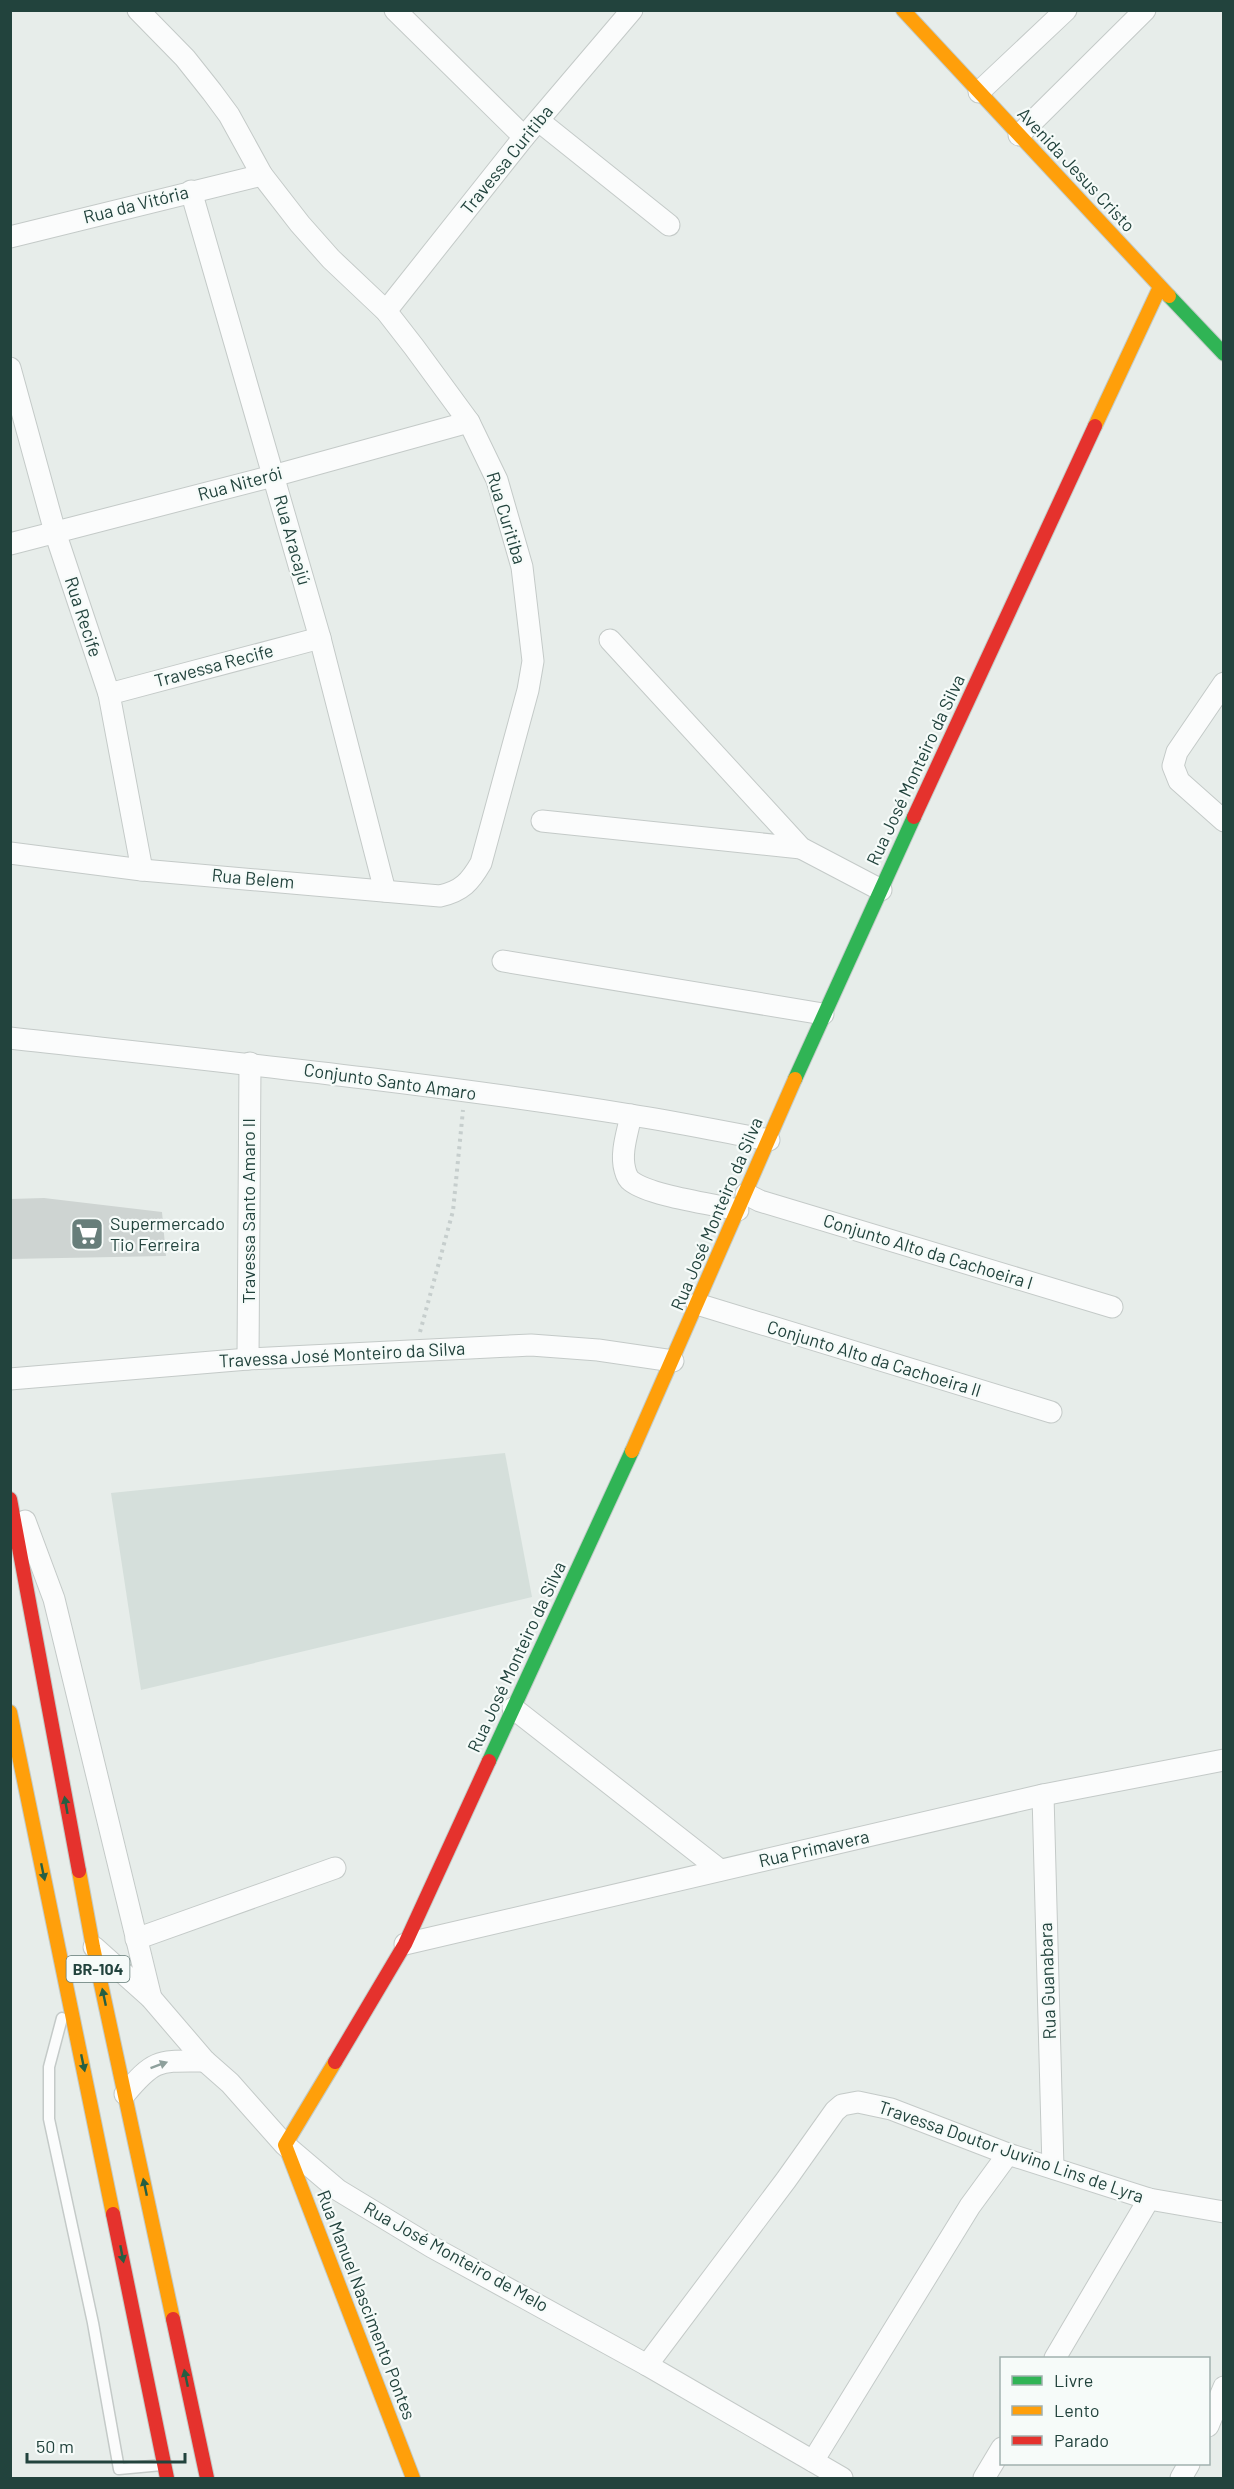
<svg xmlns="http://www.w3.org/2000/svg" width="1234" height="2489" viewBox="0 0 1234 2489" font-family="Barlow,sans-serif">
	<style>
		.built { fill: #d5dfdb }
		.building { fill: #ced4d2 }
		.lines { fill: none; stroke-linecap: round; stroke-linejoin: round }
		.lane-casing { stroke: #c4cac8; stroke-width: 13 }
		.street-casing { stroke: #c4cac8; stroke-width: 23 }
		.fast-casing { stroke: #c2cbc8; stroke-width: 16 }
		.slow-casing { stroke: #c2cbc8; stroke-width: 16 }
		.jam-casing { stroke: #c2cbc8; stroke-width: 16 }
		.path { stroke: #c6cecd; stroke-width: 4; stroke-dasharray: 3 4.5; stroke-linecap: butt }
		.lane { stroke: #fbfcfc; stroke-width: 10 }
		.street { stroke: #fbfcfc; stroke-width: 21 }
		.fast { stroke: #30b455; stroke-width: 14 }
		.slow { stroke: #ff9f0a; stroke-width: 14 }
		.jam { stroke: #e5322d; stroke-width: 14 }
		.oneway { fill: #265f43 }
		.oneway2 { fill: #8ea09c }
		.labels { text-anchor: middle; stroke-width: 4.5; stroke-linejoin: round; paint-order: stroke }
		.shield { fill: #f6fbf9; stroke: #627a75; stroke-width: 1.5 }
		.shield-label { font-size: 16px; font-weight: bold; fill: #22433d }
		.street-label { font-size: 18px; fill: #22433d; stroke: #f6fbf9 }
		.poi-label { font-size: 18px; fill: #22433d; stroke: #f6fbf9; text-anchor: start }
	</style>
	<rect width="100%" height="100%" fill="#e7edea"/>
	<!-- built -->
	<polygon class="built" points="505,1453 532,1597 141,1690 111,1493"/>
	<!-- building -->
	<polygon class="building" points="44,1198 162,1212 166,1256 10,1259 10,1199"/>
	<g class="lines">
		<defs>
			<polyline id="lane" points="62,2018 49,2067 49,2119 93,2323 119,2469 162,2465"/>
			<g id="street">
				<polyline points="395,10 524,137"/>
				<polyline points="979,92 1066,10"/>
				<polyline points="539,121 669,225"/>
				<polyline points="1019,135 1145,10"/>
				<polyline points="191,191 320,638 385,891"/>
				<polyline points="10,237 262,175"/>
				<polyline points="386,311 524,137 632,10"/>
				<polyline points="10,368 55,532 109,694 142,870"/>
				<polyline points="10,544 273,476 469,422"/>
				<polyline points="610,640 801,848 881,890"/>
				<polyline points="1224,683 1177,752 1173,766 1179,781 1224,821"/>
				<polyline points="109,694 320,638"/>
				<polyline points="542,821 801,848"/>
				<path d="M10,853L142,870L440,896C462,891 470,882 481,863L528,690L533,661L522,567L497,480L469,422L414,347L386,311L331,259L300,224L262,175L229,115L212,92L185,58L138,10"/>
				<polyline points="503,961 823,1014"/>
				<path d="M10,1038C217,1061 425,1082 631,1115C677,1122 723,1132 769,1140"/>
				<path d="M631,1115C628,1131 620,1153 625,1170C626,1174 628,1179 631,1181C650,1196 713,1204 738,1210"/>
				<polyline points="746,1194 760,1201 1112,1307"/>
				<polyline points="697,1304 1051,1412"/>
				<polyline points="248,1359 250,1063"/>
				<polyline points="10,1379 248,1359 531,1345 598,1350 673,1361"/>
				<polyline points="25,1521 54,1599 151,1998"/>
				<polyline points="513,1708 720,1870"/>
				<polyline points="1043,1795 1053,2168"/>
				<polyline points="136,1939 335,1868"/>
				<polyline points="405,1944 1043,1795 1224,1760"/>
				<polyline points="94,1947 151,1998 205,2061 230,2083 285,2145 338,2190 432,2247 647,2365 842,2478"/>
				<path d="M125,2094C155,2058 159,2061 205,2061"/>
				<polyline points="1055,2358 1149,2199"/>
				<polyline points="647,2365 786,2180 835,2111 842,2105 858,2102 891,2109 1008,2154 1149,2199 1224,2212"/>
				<polyline points="1208,2426 1224,2387"/>
				<polyline points="813,2461 970,2206 1008,2154"/>
				<polyline points="984,2478 1002,2448"/>
				<polyline points="1181,2478 1189,2464"/>
			</g>
			<g id="fast">
				<polyline points="1169,296 1224,354"/>
				<polyline points="795,1079 914,817"/>
				<polyline points="489,1761 632,1451"/>
			</g>
			<g id="slow">
				<polyline points="903,10 1169,296"/>
				<polyline points="1095,426 1160,287"/>
				<polyline points="632,1451 795,1079"/>
				<polyline points="10,1712 113,2214"/>
				<polyline points="79,1871 93,1947 173,2319"/>
				<polyline points="335,2062 285,2145 413,2478"/>
			</g>
			<g id="jam">
				<polyline points="914,817 1095,426"/>
				<polyline points="10,1499 79,1871"/>
				<polyline points="335,2062 405,1944 489,1761"/>
				<polyline points="113,2214 167,2478"/>
				<polyline points="173,2319 207,2478"/>
			</g>
		</defs>
		<!-- lane casing -->
		<use href="#lane" class="lane-casing"/>
		<!-- street casing -->
		<use href="#street" class="street-casing"/>
		<!-- fast casing -->
		<use href="#fast" class="fast-casing"/>
		<!-- slow casing -->
		<use href="#slow" class="slow-casing"/>
		<!-- jam casing -->
		<use href="#jam" class="jam-casing"/>
		<!-- path -->
		<polyline class="path" points="420,1332 453,1211 463,1110"/>
		<!-- lane -->
		<use href="#lane" class="lane"/>
		<!-- street -->
		<use href="#street" class="street"/>
		<!-- fast -->
		<use href="#fast" class="fast"/>
		<!-- slow -->
		<use href="#slow" class="slow"/>
		<!-- jam -->
		<use href="#jam" class="jam"/>
	</g>
	<!-- one-way arrows -->
	<defs><path id="oneway-solid" d="M-6-.8H1V-3.2L6.5 0L1 3.2V.8H-6Z" transform="scale(1.5)"/></defs>
	<g class="oneway">
		<use href="#oneway-solid" transform="translate(66 1805) rotate(-100)"/>
		<use href="#oneway-solid" transform="translate(43 1872) rotate(78)"/>
		<use href="#oneway-solid" transform="translate(104 1997) rotate(-102)"/>
		<use href="#oneway-solid" transform="translate(83 2063) rotate(78)"/>
		<use href="#oneway-solid" transform="translate(145 2187) rotate(-102)"/>
		<use href="#oneway-solid" transform="translate(122 2254) rotate(79)"/>
		<use href="#oneway-solid" transform="translate(186 2378) rotate(-102)"/>
	</g>
	<use class="oneway2" href="#oneway-solid" transform="translate(159 2065) rotate(-20)"/>
	<!-- icons -->
	<defs>
		<symbol id="supermarket-square" viewBox="-11 -11 22 22"><rect x="-9" y="-9" width="18" height="18" rx="4" fill="#677e7a" stroke="#f6fbf9"/><path d="M-6-5.5h2.5l.6 2H6L4.5 2H-2.5L-4.4-4H-6ZM-1.5 3.2a1.3 1.3 0 1 0 .1 0ZM3 3.2a1.3 1.3 0 1 0 .1 0Z" fill="#fff"/></symbol>
	</defs>
	<g fill-rule="evenodd">
		<use href="#supermarket-square" x="68" y="1215" width="38" height="38"/>
	</g>
	<g class="labels">
		<!-- shield labels -->
		<rect class="shield" x="66.5" y="1956" width="63" height="26" rx="4.5"/>
		<g class="shield-label">
			<text x="98" y="1975">BR-104</text>
		</g>
		<!-- street labels -->
		<g class="street-label">
			<text transform="translate(507 160) rotate(-51)" y="6">Travessa Curitiba</text>
			<text transform="translate(1076 170) rotate(47)" y="6">Avenida Jesus Cristo</text>
			<text transform="translate(136 205) rotate(-14)" y="6">Rua da Vitória</text>
			<text transform="translate(240 484) rotate(-15)" y="6">Rua Niterói</text>
			<text transform="translate(506 518) rotate(73)" y="6">Rua Curitiba</text>
			<text transform="translate(292 540) rotate(74)" y="6">Rua Aracajú</text>
			<text transform="translate(83 617) rotate(72)" y="6">Rua Recife</text>
			<text transform="translate(214 666) rotate(-15)" y="6">Travessa Recife</text>
			<text transform="translate(916 770) rotate(-65)" y="6">Rua José Monteiro da Silva</text>
			<text transform="translate(253 879) rotate(5)" y="6">Rua Belem</text>
			<text transform="translate(390 1082) rotate(8)" y="6">Conjunto Santo Amaro</text>
			<text transform="translate(249 1211) rotate(-90)" y="6">Travessa Santo Amaro II</text>
			<text transform="translate(717 1214) rotate(-67)" y="6">Rua José Monteiro da Silva</text>
			<text transform="translate(928 1252) rotate(17)" y="6">Conjunto Alto da Cachoeira I</text>
			<text transform="translate(342 1355) rotate(-3)" y="6">Travessa José Monteiro da Silva</text>
			<text transform="translate(874 1359) rotate(17)" y="6">Conjunto Alto da Cachoeira II</text>
			<text transform="translate(517 1657) rotate(-65)" y="6">Rua José Monteiro da Silva</text>
			<text transform="translate(814 1849) rotate(-13)" y="6">Rua Primavera</text>
			<text transform="translate(1048 1981) rotate(-92)" y="6">Rua Guanabara</text>
			<text transform="translate(1011 2152) rotate(19)" y="6">Travessa Doutor Juvino Lins de Lyra</text>
			<text transform="translate(456 2257) rotate(29)" y="6">Rua José Monteiro de Melo</text>
			<text transform="translate(366 2305) rotate(69)" y="6">Rua Manuel Nascimento Pontes</text>
		</g>
		<!-- poi labels -->
		<g class="poi-label">
			<text x="110" y="1230">Supermercado<tspan x="110" dy="21">Tio Ferreira</tspan></text>
		</g>
	</g>
	<!-- border -->
	<rect width="1234" height="2489" fill="none" stroke="#22433d" stroke-width="24"/>
	<!-- legend -->
	<rect x="1000" y="2357" width="210" height="108" fill="#f6fbf9" stroke="#a1b1ae" stroke-width="1.5"/>
	<rect x="1012" y="2376" width="30" height="9" fill="#30b455" stroke="#a1b1ae" stroke-width="1.5"/>
	<text x="1054" y="2387" font-size="18" fill="#22433d">Livre</text>
	<rect x="1012" y="2406" width="30" height="9" fill="#ff9f0a" stroke="#a1b1ae" stroke-width="1.5"/>
	<text x="1054" y="2417" font-size="18" fill="#22433d">Lento</text>
	<rect x="1012" y="2436" width="30" height="9" fill="#e5322d" stroke="#a1b1ae" stroke-width="1.5"/>
	<text x="1054" y="2447" font-size="18" fill="#22433d">Parado</text>
	<!-- scale -->
	<path d="M27 2453v9h158v-9" fill="none" stroke="#22433d" stroke-width="3"/>
	<text x="36" y="2453" font-size="18" fill="#22433d" stroke="#f6fbf9" stroke-width="4.5" paint-order="stroke">50 m</text>
</svg>
